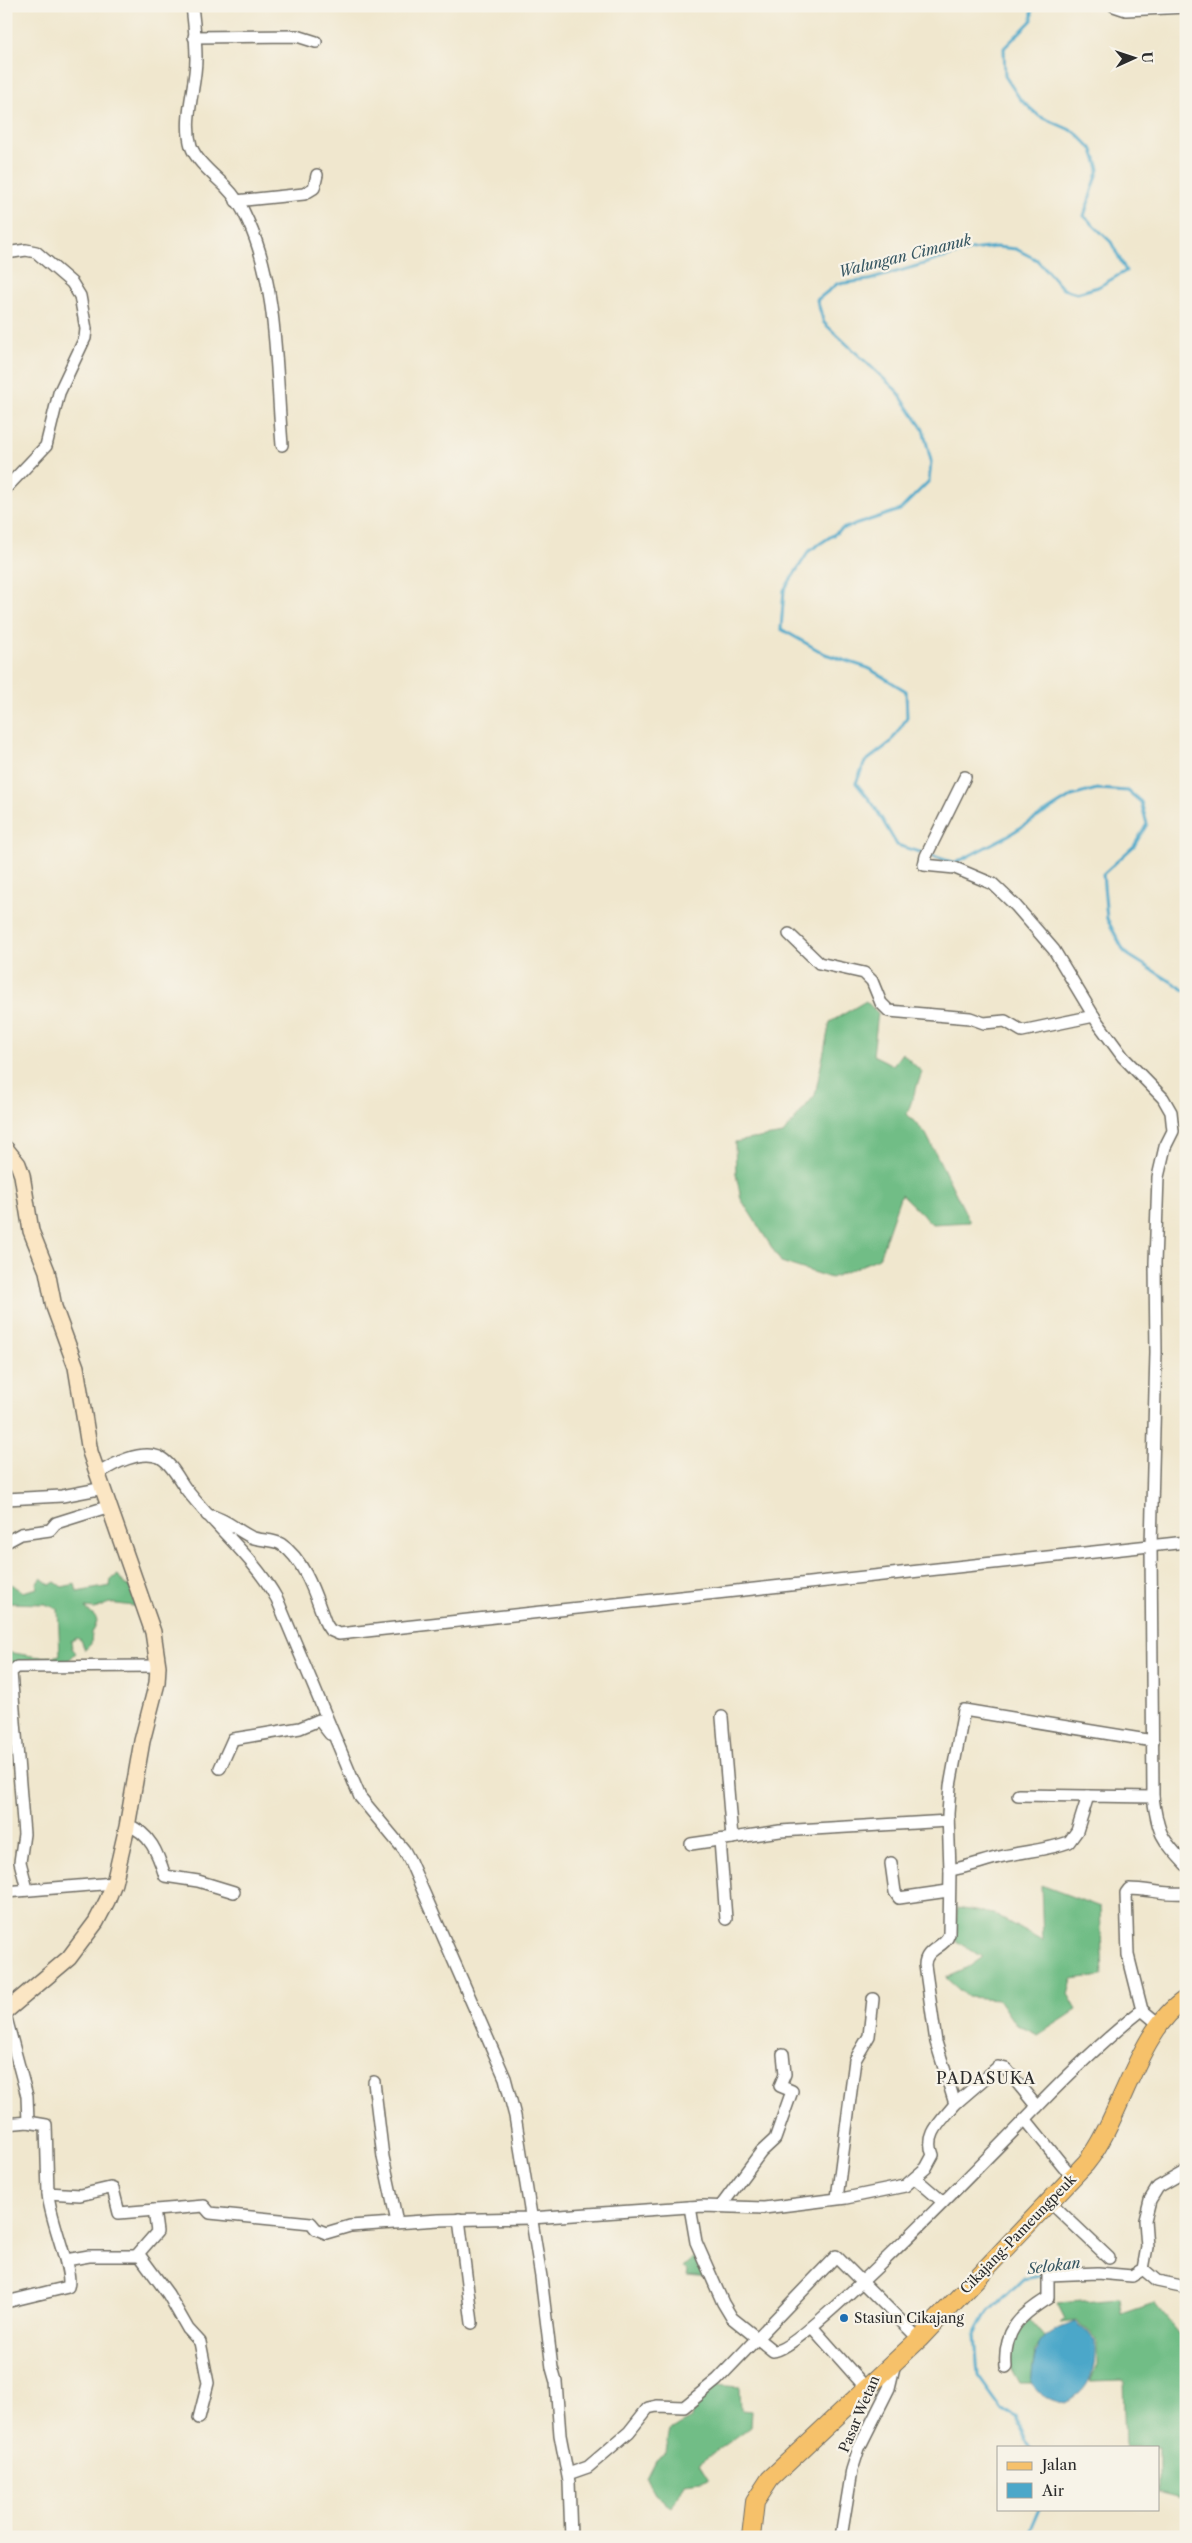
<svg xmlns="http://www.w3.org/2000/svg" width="1192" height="2543" viewBox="0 0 1192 2543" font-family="'Libre Caslon Text',serif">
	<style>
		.forest { fill: #71bd86; stroke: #4e7458 }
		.water { fill: #4ba7c9; stroke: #3b697a }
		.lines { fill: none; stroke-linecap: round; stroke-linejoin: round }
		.stream { stroke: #4ba7c9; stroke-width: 3 }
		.street-casing { stroke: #706d64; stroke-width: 14 }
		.secondary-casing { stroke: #706d64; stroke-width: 18 }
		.primary-casing { stroke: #706d64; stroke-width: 20 }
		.street { stroke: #fff; stroke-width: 11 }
		.secondary { stroke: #fbe6c4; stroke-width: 15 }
		.primary { stroke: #f6c16b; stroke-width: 18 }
		.poi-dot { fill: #1f6fb2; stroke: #f7f3e8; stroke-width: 2 }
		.labels { text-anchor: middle; stroke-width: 4.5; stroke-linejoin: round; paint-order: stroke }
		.street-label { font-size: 14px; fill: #2b2b2b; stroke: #f7f3e8 }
		.poi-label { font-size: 14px; fill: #2b2b2b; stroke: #f7f3e8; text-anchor: start }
		.water-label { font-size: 15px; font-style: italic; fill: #365662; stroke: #f7f3e8 }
		.quarter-label { font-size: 16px; letter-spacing: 1px; fill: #2b2b2b; stroke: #f7f3e8 }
	</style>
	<rect width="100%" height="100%" fill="#f7f3e8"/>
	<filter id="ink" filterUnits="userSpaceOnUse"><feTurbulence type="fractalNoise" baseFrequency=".02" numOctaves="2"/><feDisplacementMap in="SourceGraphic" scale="10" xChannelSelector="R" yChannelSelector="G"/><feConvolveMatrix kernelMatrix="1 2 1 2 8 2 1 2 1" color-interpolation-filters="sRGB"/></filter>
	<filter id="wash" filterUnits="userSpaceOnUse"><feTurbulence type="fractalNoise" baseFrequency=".0096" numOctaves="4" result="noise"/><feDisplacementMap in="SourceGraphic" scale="20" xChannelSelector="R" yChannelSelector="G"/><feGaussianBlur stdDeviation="1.12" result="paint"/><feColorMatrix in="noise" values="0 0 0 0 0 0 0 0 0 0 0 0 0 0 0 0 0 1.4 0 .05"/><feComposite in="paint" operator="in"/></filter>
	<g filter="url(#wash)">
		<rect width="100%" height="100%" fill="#f0e7ce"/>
		<!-- forest -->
		<g class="forest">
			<polygon points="866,1001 878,1013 873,1055 893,1065 902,1053 922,1072 907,1114 926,1134 970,1222 932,1224 901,1194 879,1258 831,1278 781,1262 741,1199 736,1174 735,1142 783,1134 815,1095 830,1022"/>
			<path d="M118,1575L125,1585L134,1587L142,1607L109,1603L95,1609L85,1608L96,1618L97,1622L92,1633L91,1644L85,1650L81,1640L77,1638L71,1641L72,1648L76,1653L68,1661L6,1666L7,1652C24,1654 43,1660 60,1655L58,1609L45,1604L6,1603V1584H11L22,1592L38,1588L36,1584L41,1578L50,1585L55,1582L62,1587L75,1584L77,1592L110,1586L111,1579Z"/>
			<polygon points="1041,1885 1100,1907 1103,1975 1072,1979 1068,1994 1077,2010 1038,2035 1015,2024 998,1999 967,1997 946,1978 966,1969 983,1957 955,1940 957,1908 993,1914 1043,1941"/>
			<polygon points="693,2258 703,2260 700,2266 705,2270 708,2278 687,2276 688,2271 683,2267"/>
			<polygon points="1120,2298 1122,2314 1154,2303 1186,2342 1186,2500 1158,2493 1158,2447 1125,2447 1123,2380 1090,2381 1097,2365 1097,2340 1077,2321 1060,2323 1065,2319 1057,2303"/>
			<polygon points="1029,2318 1045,2337 1035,2350 1031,2383 1019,2383 1006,2360 1013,2338"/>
			<polygon points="716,2385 740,2387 741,2410 751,2411 750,2427 699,2464 709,2480 684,2483 672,2507 655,2494 646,2478 655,2460 666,2452 670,2430 691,2419 696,2397"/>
		</g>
		<!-- water -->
		<path class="water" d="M1076,2322L1095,2340C1096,2368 1092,2390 1065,2403L1043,2396L1031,2383C1036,2343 1036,2336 1076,2322Z"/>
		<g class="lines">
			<!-- stream -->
			<g class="stream">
				<polyline points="1032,6 1032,20 1004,48 1005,76 1020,99 1039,116 1075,132 1093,150 1099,169 1084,216 1111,242 1126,271 1098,287 1077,293 1063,289 1037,260 1016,249 996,247 971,250 869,280 837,284 817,300 824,323 896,390 923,429 931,461 929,481 900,510 842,529 809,551 784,590 781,629 825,654 868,668 906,691 907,718 890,743 865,762 856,783 873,804 897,845 955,863 1007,836 1072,796 1097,789 1128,791 1141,802 1147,824 1134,846 1103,874 1107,919 1125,953 1186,991"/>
				<polyline points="1031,2447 1016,2418 1003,2411 978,2376 975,2335 985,2316 1023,2279 1044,2275"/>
				<polyline points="1028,2537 1040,2509"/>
			</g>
		</g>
	</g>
	<g filter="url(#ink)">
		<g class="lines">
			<defs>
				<g id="street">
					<path d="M192,6C194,23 196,42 196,59C196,87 183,118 191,146C196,161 214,175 225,186C234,195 243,209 248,221C278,285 276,374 282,445"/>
					<polyline points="1114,6 1126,10 1186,7"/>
					<polyline points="194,37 297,36 316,42"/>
					<polyline points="236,201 304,194 314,188 317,175"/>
					<polyline points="6,253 26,250 36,252 72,283 80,296 86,329 85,338 59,393 46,446 6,488"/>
					<path d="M965,777L926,856L924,865L955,868L993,884L1016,906L1054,950L1098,1023L1123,1057L1163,1098L1171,1112L1173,1131L1165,1147L1158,1177L1155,1263L1156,1352L1151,1546L1153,1797C1158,1834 1161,1838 1186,1865"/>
					<polyline points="789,934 819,963 864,973 872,981 881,1003 889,1011 970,1018 984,1023 1005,1021 1022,1031 1094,1016"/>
					<path d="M98,1474C114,1463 140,1450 159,1457C171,1462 179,1480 186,1489C215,1527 254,1557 277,1599L360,1797L404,1850L410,1861L505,2078L515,2116L541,2277L552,2368L556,2382L560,2435L569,2482L571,2537"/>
					<polyline points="6,1499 62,1496 104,1488"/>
					<path d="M207,1515C225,1518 235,1529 251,1537C261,1541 272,1539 281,1544C306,1561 316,1598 326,1624L330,1630L339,1634L1186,1542"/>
					<polyline points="8,1541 21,1534 50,1530 56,1523 110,1506"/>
					<polyline points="722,1717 732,1838"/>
					<polyline points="220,1768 233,1739 300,1728 319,1720 330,1734"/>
					<polyline points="1018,1795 1088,1796"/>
					<path d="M1153,1797L1088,1796L1077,1831L1069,1842C1048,1850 1026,1851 1004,1856C985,1860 969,1867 950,1870L948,1814L950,1786L964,1710L1153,1741"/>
					<path d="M127,1825C150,1832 158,1854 165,1876L198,1881L234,1892"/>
					<polyline points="720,1840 726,1919"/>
					<polyline points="691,1844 780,1831 948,1821"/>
					<polyline points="891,1863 895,1892 899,1898 948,1891"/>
					<polyline points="27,1889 20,1862 24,1834 11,1672 17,1667 158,1666"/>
					<polyline points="6,1892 114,1883"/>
					<polyline points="6,2018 27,2096 28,2122"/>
					<path d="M1160,2025L1142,2010L1128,1955L1126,1893L1129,1889C1149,1889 1164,1895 1186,1893"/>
					<polyline points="374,2082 383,2157 397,2222"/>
					<polyline points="955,2104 998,2067 1006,2069 1037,2107"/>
					<polyline points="1026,2120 1073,2178"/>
					<path d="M6,2124L28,2122L46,2125L48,2193L80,2195L110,2188L113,2189L119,2213L204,2206L210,2213L311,2223L316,2229L326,2233L350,2226L438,2220L531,2218L703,2206L764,2208L846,2198L905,2186L926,2168L933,2155C924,2134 942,2121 955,2104L936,2042L925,1965C925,1948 945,1948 949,1934L950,1870"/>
					<polyline points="915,2178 943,2202"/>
					<polyline points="837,2198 855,2060 869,2036 873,1999"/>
					<polyline points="1050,2202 1109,2258"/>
					<polyline points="721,2206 761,2152 775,2139 792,2091 780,2086 785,2074 783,2054"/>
					<path d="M690,2207L696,2242L723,2303L732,2318L773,2351C800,2354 1007,2137 1039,2105C1071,2072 1105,2039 1142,2010"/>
					<polyline points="459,2219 472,2323"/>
					<polyline points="137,2255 157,2232 154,2210"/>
					<polyline points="66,2260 89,2256 140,2256 168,2294 188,2329 200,2342 208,2383 199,2418"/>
					<polyline points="1143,2269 1157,2281 1186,2287"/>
					<path d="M6,2302L68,2287C74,2272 49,2218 48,2193"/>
					<polyline points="812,2327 867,2389"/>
					<path d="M1006,2367C1003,2331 1019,2316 1048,2298V2275L1098,2273L1132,2276L1143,2269L1147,2247L1145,2220L1150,2200L1158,2187L1186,2171"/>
					<polyline points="568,2474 588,2467 629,2432 648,2408 657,2406 684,2407 717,2380 836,2256 919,2339"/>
					<polyline points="841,2537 852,2470 859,2448 889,2388 895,2363"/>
				</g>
				<polyline id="secondary" points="6,1149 18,1164 22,1175 31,1231 47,1271 54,1307 76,1367 90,1452 153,1632 158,1666 157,1683 142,1741 127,1827 114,1883 107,1901 96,1922 69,1958 6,2011"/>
				<path id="primary" d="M751,2537L755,2502L770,2479L919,2339L1086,2163C1122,2118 1137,2030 1186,1999"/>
			</defs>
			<!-- street casing -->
			<use href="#street" class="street-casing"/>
			<!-- secondary casing -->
			<use href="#secondary" class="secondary-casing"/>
			<!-- primary casing -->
			<use href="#primary" class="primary-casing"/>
			<!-- street -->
			<use href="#street" class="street"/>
			<!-- secondary -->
			<use href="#secondary" class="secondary"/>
			<!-- primary -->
			<use href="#primary" class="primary"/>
		</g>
	</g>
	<!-- markers -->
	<circle class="poi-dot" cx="844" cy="2318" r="5"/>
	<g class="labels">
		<!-- street labels -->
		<g class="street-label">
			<text transform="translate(1018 2234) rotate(-46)" y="5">Cikajang-Pameungpeuk</text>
			<text transform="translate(859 2414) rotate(-67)" y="5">Pasar Wetan</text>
		</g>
		<!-- poi labels -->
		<g class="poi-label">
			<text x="854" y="2323">Stasiun Cikajang</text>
		</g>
		<!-- water labels -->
		<g class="water-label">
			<text transform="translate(905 256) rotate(-14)" y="5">Walungan Cimanuk</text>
			<text transform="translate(1054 2266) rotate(-7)" y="5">Selokan</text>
		</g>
		<!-- quarter labels -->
		<g class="quarter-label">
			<text x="986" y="2084">PADASUKA</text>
		</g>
	</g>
	<!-- margin -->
	<rect width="1192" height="2543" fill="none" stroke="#f7f3e8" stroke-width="25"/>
	<!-- legend -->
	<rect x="997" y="2446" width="162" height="65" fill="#f7f3e8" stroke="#a5a39c"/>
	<rect x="1007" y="2462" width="25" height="8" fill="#f6c16b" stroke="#a5a39c"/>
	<text x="1042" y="2470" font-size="15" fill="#2b2b2b">Jalan</text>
	<rect x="1007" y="2483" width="25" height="15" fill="#4ba7c9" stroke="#a5a39c"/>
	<text x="1042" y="2496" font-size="15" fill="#2b2b2b">Air</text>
	<!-- north arrow -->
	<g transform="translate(1134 58) rotate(87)" stroke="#f7f3e8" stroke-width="4" paint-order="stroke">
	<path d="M0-4L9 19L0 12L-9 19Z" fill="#2b2b2b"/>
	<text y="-8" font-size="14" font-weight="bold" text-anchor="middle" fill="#2b2b2b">U</text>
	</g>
</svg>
